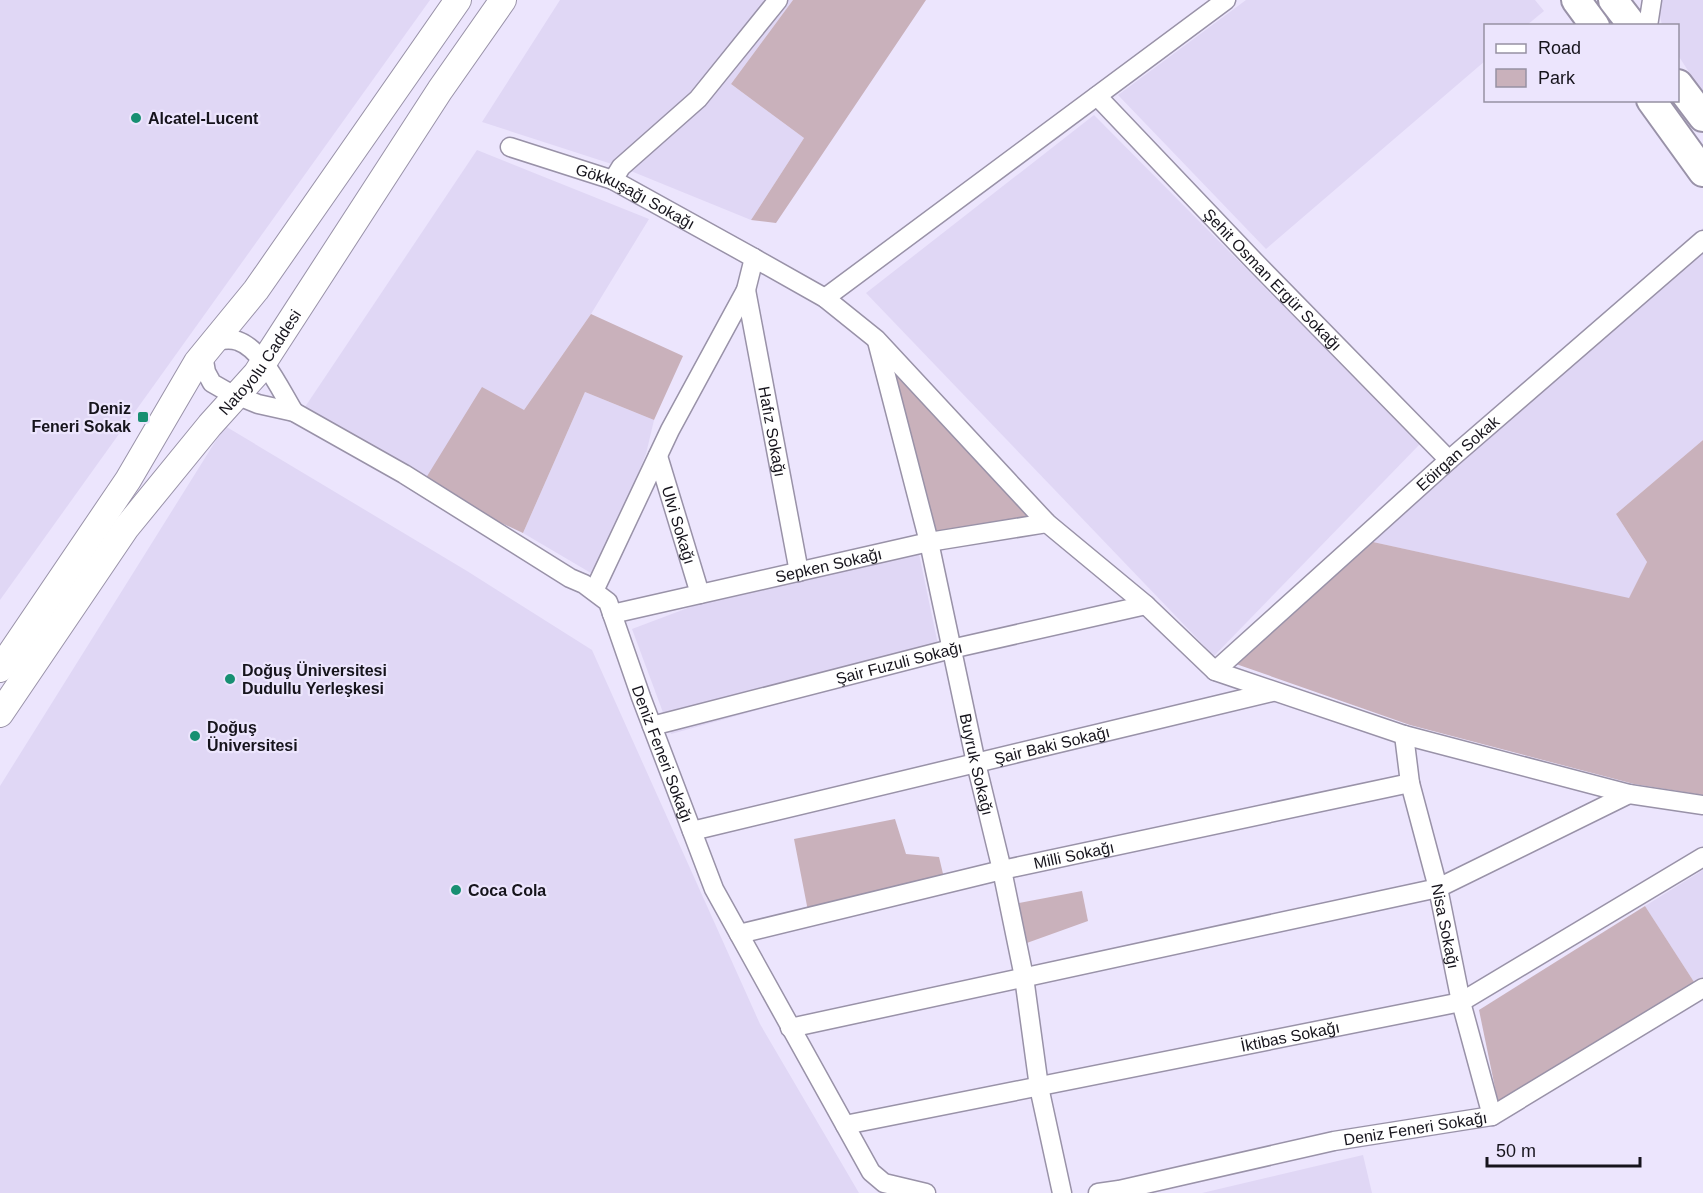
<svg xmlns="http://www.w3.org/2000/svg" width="1703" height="1193" viewBox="0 0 1703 1193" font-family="Helvetica,sans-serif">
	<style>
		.built { fill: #e0d7f5 }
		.green { fill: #c9b1bb }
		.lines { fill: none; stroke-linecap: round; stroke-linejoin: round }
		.street-casing { stroke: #9992a8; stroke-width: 21 }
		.secondary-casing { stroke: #9992a8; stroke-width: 28 }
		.primary-casing { stroke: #9992a8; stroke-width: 32 }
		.street { stroke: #fff; stroke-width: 18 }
		.secondary { stroke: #fff; stroke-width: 26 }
		.primary { stroke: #fff; stroke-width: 28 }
		.poi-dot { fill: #178f72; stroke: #ece5fd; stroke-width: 2 }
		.labels { text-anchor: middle; stroke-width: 4.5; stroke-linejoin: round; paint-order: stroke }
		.poi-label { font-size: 16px; font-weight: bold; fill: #16141c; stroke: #ece5fd; text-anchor: start }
		.street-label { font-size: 16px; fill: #16141c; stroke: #ece5fd }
	</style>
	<rect width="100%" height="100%" fill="#ece5fd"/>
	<!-- built -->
	<g class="built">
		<polygon points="0,0 430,0 0,600"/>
		<polygon points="560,0 793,0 731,84 804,138 751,220 621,167 482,122"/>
		<polygon points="1246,0 1535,0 1544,11 1527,25 1486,26 1485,61 1266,249 1118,95"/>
		<polygon points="1656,0 1703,0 1703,94 1678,55 1678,26 1662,25"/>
		<polygon points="1094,115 1420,444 1214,656 866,293"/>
		<polygon points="477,150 649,219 591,314 524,410 421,486 303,410"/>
		<polygon points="1703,228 1703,440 1616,514 1647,562 1629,599 1373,542 1452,451"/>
		<polygon points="585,392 654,420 646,454 596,576 523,533"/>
		<polygon points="225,426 467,571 592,650 760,1024 859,1193 0,1193 0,786"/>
		<polygon points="919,554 941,659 671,734 632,629 693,606"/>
		<polygon points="1703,870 1703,981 1696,985 1645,906"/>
		<polygon points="1363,1155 1372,1193 1202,1193"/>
	</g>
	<!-- green -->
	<g class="green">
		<polygon points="793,0 926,0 776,223 751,220 804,138 731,84"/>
		<polygon points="591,314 683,356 654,420 585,392 523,533 421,486 482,387 524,410"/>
		<polygon points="887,366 1041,529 938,549"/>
		<polygon points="1703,440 1703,795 1634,784 1410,725 1236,664 1373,542 1629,598 1647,562 1616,514"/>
		<polygon points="895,819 906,854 939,857 944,878 808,911 794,839"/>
		<polygon points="1082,891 1088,921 1024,944 1019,903"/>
		<polygon points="1645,906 1696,985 1499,1107 1479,1010"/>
	</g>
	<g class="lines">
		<defs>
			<g id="street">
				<polyline points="1648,26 1652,0"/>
				<path id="s1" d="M1097,96L1257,264L1449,460"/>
				<path id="s2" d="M510,147L613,180L754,258"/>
				<polyline points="613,180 621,167 698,99 778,0"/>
				<path id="s3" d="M746,290L799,572"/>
				<polyline points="825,298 1226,0"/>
				<path d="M214,341C221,340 230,338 238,341C262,349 281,391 294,412"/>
				<path id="s4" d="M877,341L929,542L976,763L1002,870L1024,977L1039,1087L1062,1193"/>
				<path id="s5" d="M203,355L206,372L212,383L226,391L258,404L294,412L404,474L570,578L584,584L608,602L641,697L714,889L871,1172L884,1183L926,1193"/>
				<path id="s6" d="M658,456L700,594"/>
				<polyline points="594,591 670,430 746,290 754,258 825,298 876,339 1047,523 1146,605 1215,671 1404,735 1629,794 1703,805"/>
				<path id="s7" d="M612,614L929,542L1047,523"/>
				<path id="s8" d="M1215,671L1449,460L1703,240"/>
				<path id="s9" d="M652,726L951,649L1146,605"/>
				<path id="s10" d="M1404,735L1410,783L1438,888L1461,1002L1492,1116"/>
				<path id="s11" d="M692,831L1272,692"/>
				<path id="s12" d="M739,934L1002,870L1410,783"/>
				<polyline points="790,1028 1438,888 1629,794"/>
				<path id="s13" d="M845,1125L1461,1002L1703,857"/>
				<path id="s14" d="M1098,1193L1119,1190L1334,1141L1492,1116L1703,988"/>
			</g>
			<g id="secondary">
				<polyline points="0,669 128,480 197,362 256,290 458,0"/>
				<path id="s15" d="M0,714L126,528L210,425L256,374L440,90L503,0"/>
			</g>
			<g id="primary">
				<polyline points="1576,0 1595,26"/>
				<polyline points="1613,0 1633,26"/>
				<polyline points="1678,84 1703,117"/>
				<polyline points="1651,100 1703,172"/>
			</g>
		</defs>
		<!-- street casing -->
		<use href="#street" class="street-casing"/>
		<!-- secondary casing -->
		<use href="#secondary" class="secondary-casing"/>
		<!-- primary casing -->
		<use href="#primary" class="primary-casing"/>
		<!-- street -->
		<use href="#street" class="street"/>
		<!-- secondary -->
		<use href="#secondary" class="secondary"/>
		<!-- primary -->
		<use href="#primary" class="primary"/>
	</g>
	<!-- markers -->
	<g class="poi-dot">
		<circle cx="136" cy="118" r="6"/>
		<rect x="137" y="411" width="12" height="12" rx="3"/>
		<circle cx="230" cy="679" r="6"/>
		<circle cx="195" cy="736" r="6"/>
		<circle cx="456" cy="890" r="6"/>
	</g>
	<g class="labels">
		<!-- poi labels -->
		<g class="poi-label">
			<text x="148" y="124">Alcatel-Lucent</text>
			<text x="131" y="414" text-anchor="end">Deniz<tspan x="131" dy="18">Feneri Sokak</tspan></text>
			<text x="242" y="676">Doğuş Üniversitesi<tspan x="242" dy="18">Dudullu Yerleşkesi</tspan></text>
			<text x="207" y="733">Doğuş<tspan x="207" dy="18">Üniversitesi</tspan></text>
			<text x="468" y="896">Coca Cola</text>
		</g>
		<!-- street labels -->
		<g class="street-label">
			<text dy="6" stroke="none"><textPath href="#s2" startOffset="135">Gökkuşağı Sokağı</textPath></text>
			<text dy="6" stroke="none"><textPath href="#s1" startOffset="254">Şehit Osman Ergür Sokağı</textPath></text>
			<text dy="6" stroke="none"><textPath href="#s15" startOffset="438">Natoyolu Caddesi</textPath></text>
			<text dy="6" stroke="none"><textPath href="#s3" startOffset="144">Hafız Sokağı</textPath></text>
			<text dy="6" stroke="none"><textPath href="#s8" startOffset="326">Eöirgan Sokak</textPath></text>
			<text dy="6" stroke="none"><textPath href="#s6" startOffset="72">Ulvi Sokağı</textPath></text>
			<text dy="6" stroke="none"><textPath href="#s7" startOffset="222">Sepken Sokağı</textPath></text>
			<text dy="6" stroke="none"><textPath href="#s9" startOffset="255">Şair Fuzuli Sokağı</textPath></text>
			<text dy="6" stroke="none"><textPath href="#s11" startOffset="370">Şair Baki Sokağı</textPath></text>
			<text dy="6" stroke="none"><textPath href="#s5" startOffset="646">Deniz Feneri Sokağı</textPath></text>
			<text dy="6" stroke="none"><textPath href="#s4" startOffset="435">Buyruk Sokağı</textPath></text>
			<text dy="6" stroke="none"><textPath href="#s12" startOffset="344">Milli Sokağı</textPath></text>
			<text dy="6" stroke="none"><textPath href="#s10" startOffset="196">Nisa Sokağı</textPath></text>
			<text dy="6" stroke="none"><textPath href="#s13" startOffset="454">İktibas Sokağı</textPath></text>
			<text dy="6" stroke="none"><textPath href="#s14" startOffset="324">Deniz Feneri Sokağı</textPath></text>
		</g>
	</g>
	<!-- legend -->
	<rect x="1484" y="24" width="195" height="78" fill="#ece5fd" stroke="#9691a3" stroke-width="1.5"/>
	<rect x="1496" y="44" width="30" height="9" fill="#ffffff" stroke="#9691a3" stroke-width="1.5"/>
	<text x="1538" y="54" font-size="18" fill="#16141c">Road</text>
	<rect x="1496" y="69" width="30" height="18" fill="#c9b1bb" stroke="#9691a3" stroke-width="1.5"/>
	<text x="1538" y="84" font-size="18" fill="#16141c">Park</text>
	<!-- scale -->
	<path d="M1487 1157v9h153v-9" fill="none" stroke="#16141c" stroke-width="3"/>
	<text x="1496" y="1157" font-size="18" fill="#16141c" stroke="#ece5fd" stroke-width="4.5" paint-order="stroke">50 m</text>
</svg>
